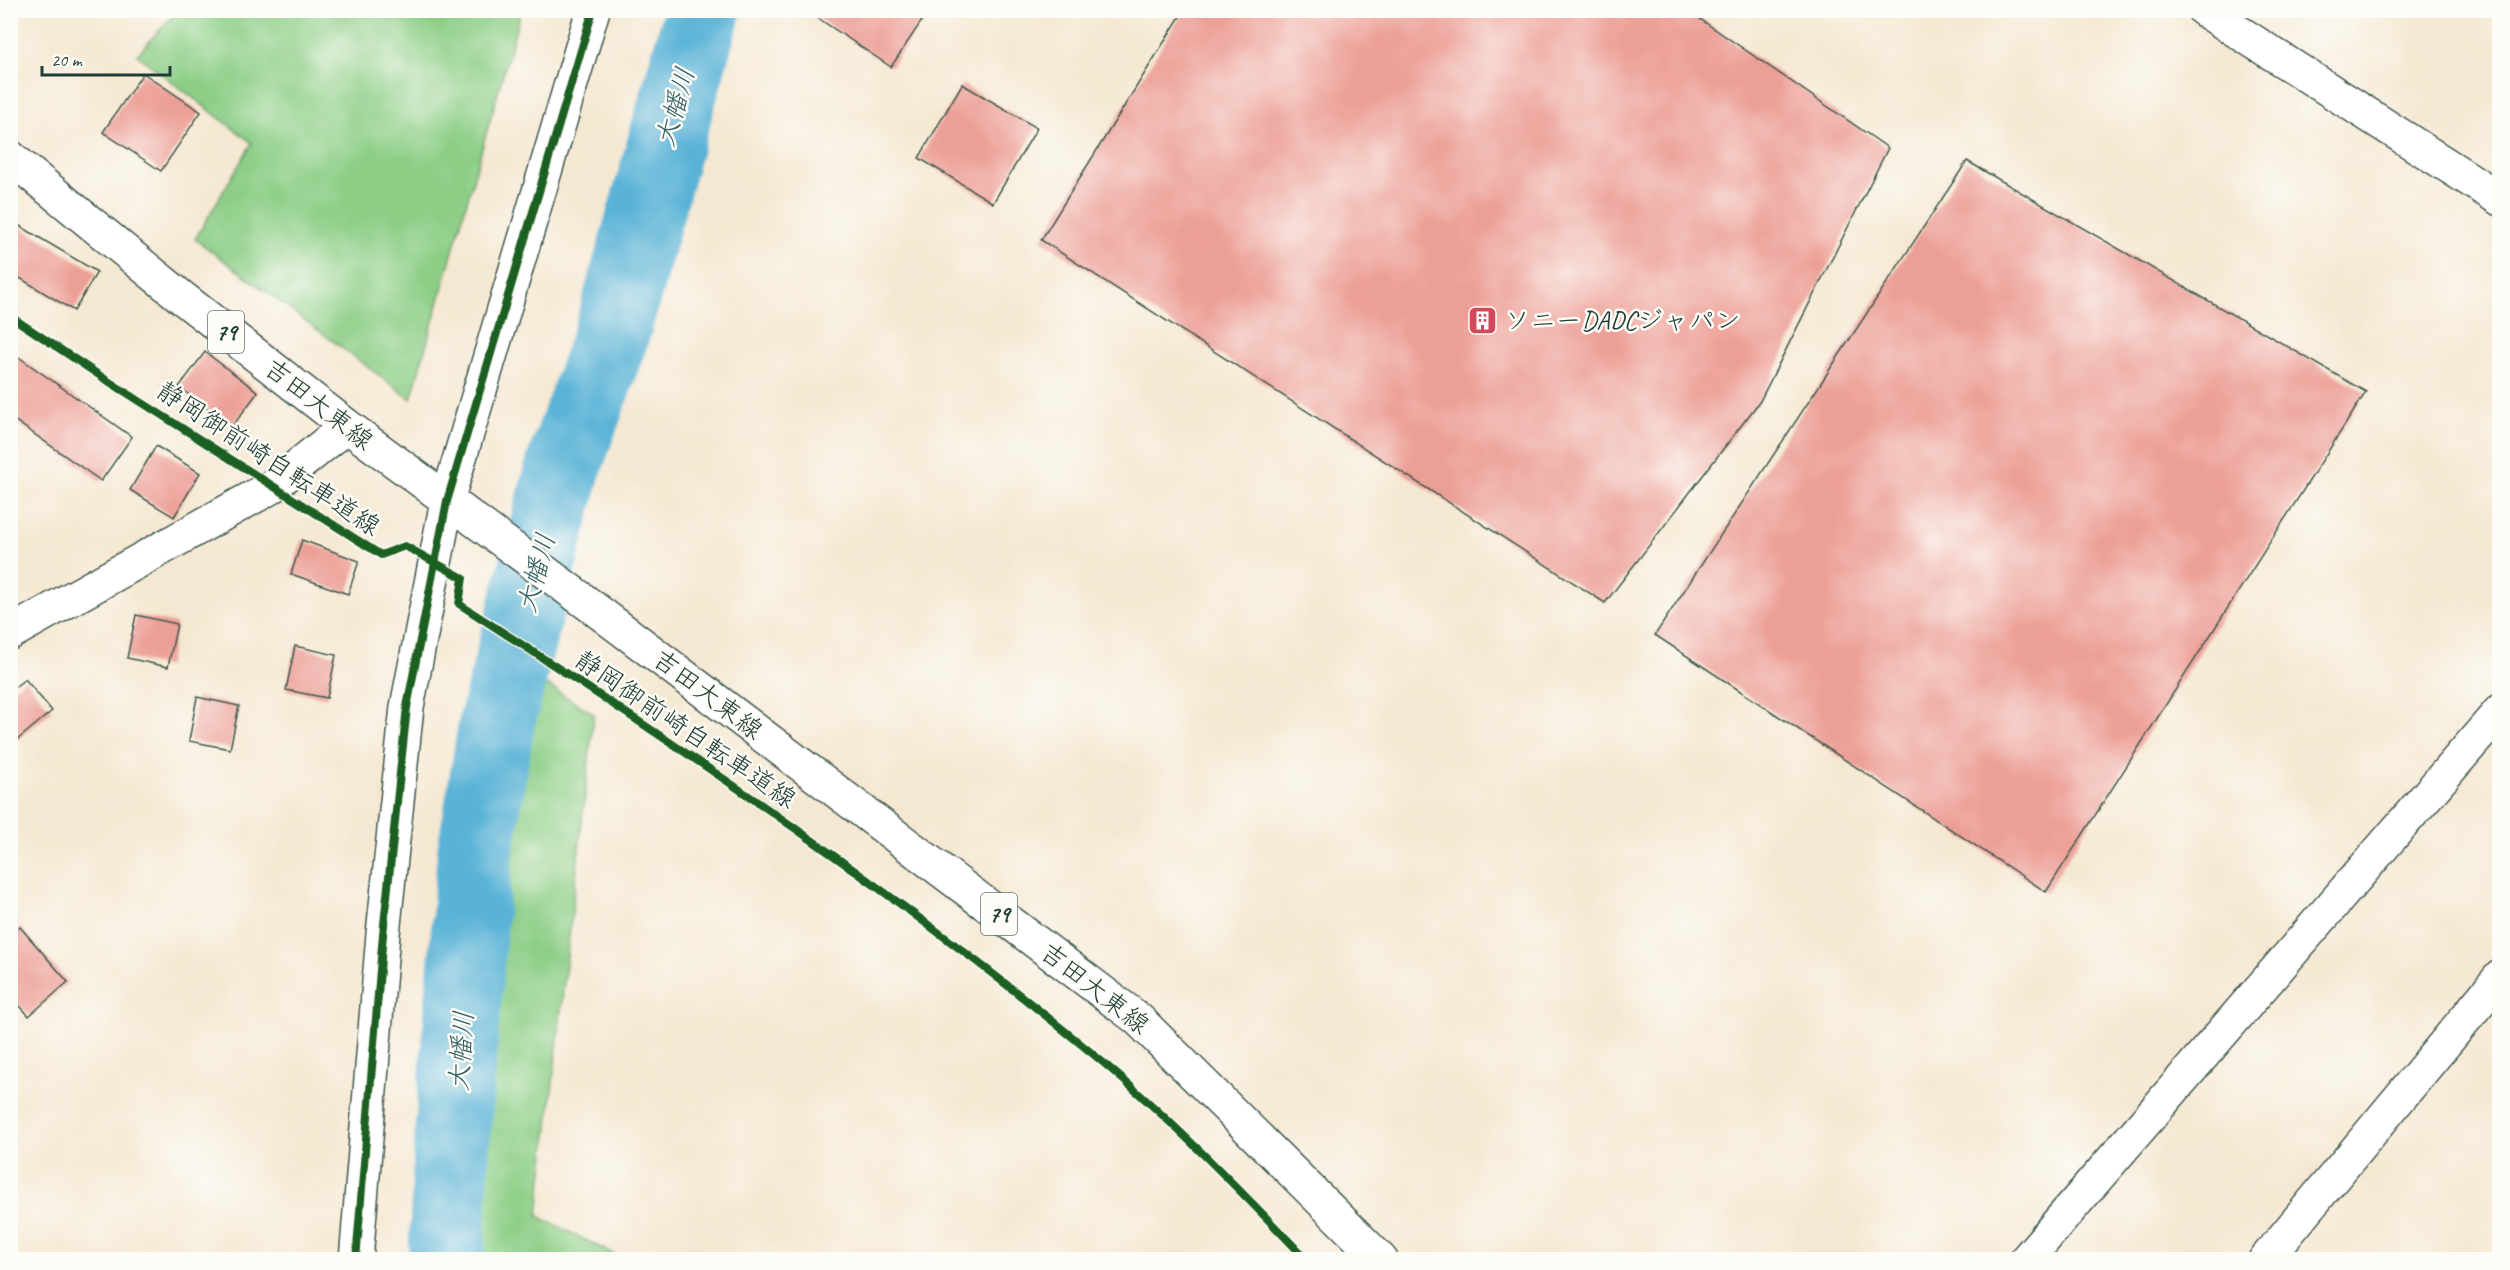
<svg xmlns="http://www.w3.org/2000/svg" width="2510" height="1270" viewBox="0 0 2510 1270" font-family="Caveat,'Klee One',sans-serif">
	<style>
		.green { fill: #8cce86; stroke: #56865d; stroke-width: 1.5 }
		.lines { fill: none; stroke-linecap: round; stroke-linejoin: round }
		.river { stroke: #5ab3d7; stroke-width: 76 }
		.building { fill: #ec9f96 }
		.minor-casing { stroke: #3f574c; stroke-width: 36 }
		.tertiary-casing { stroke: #3f574c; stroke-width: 36 }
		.primary-casing { stroke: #3f574c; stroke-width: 36 }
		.minor { stroke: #fff; stroke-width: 33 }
		.tertiary { stroke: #fff; stroke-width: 33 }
		.primary { stroke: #fff; stroke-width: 33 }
		.cycleway-casing { stroke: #fdfcf7; stroke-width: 11 }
		.cycleway { stroke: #1b5e20; stroke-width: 8 }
		.labels { text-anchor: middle; stroke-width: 5; stroke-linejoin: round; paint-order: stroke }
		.shield { fill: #fdfcf7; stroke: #62766e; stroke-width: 1.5 }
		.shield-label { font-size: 24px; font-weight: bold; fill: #1f3d34 }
		.poi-label { font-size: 26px; fill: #1f3d34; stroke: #fdfcf7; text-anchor: start }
		.street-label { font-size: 26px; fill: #1f3d34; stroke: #fdfcf7 }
		.water-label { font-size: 27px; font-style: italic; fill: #316065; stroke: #fdfcf7 }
	</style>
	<rect width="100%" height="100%" fill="#fdfcf7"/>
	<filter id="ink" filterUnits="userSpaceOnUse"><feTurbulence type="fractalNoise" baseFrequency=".0167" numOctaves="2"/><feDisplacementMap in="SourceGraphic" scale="12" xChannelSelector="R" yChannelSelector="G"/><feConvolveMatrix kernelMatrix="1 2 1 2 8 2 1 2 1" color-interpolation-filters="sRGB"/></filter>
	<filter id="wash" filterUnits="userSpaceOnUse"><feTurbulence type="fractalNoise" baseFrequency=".008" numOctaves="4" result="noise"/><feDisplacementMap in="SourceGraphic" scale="24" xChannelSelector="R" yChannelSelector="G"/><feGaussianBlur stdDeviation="1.35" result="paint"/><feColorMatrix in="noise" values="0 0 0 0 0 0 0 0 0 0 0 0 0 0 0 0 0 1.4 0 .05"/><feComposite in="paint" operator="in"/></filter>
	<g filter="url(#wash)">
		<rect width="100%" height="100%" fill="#f5e8d2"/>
		<!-- green -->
		<g class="green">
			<polygon points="177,11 521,11 411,399 195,239 252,143 137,55"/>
			<polygon points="532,676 594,714 538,1216 623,1259 448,1259 468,936"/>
		</g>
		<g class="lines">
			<!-- river -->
			<polyline class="river" points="446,1260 452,1141 475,853 497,721 563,468 613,329 703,10"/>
		</g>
		<g id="blocks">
			<!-- building -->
			<g class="building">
				<polygon points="806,10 929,10 891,67"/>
				<polygon points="1184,10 1687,10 1888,148 1760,401 1605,603 1041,240"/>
				<polygon points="143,73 201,112 161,171 103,132"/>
				<polygon points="962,84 1037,128 993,203 919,158"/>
				<polygon points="1967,161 2366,392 2046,892 1655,635"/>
				<polygon points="20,226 97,272 74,311 10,272 10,242"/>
				<polygon points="10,351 132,437 101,481 10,417"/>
				<polygon points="205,352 258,392 232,427 179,387"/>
				<polygon points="156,446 200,473 174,517 130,490"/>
				<polygon points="302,540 359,561 348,594 291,574"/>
				<polygon points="136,615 177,624 168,667 127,658"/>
				<polygon points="295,646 336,655 327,698 286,690"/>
				<polygon points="25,679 52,711 10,746 10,691"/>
				<polygon points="197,697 239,706 230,749 189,741"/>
				<polygon points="20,927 68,982 29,1016 10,995 10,936"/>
			</g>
		</g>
	</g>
	<g filter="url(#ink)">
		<use href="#blocks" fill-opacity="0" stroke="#3f574c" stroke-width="1.5"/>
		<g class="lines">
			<defs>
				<g id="minor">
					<polyline points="10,633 273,486 347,426"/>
					<polyline points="2026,1260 2500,711"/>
				</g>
				<g id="tertiary">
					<polyline points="2204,10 2500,199"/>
					<polyline points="356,1260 383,934 407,707 447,501 593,10"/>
					<polyline points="2265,1260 2500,977"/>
				</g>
				<polyline id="primary" points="10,157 180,296 347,426 587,603 1138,1019 1381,1260"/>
			</defs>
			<!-- minor casing -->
			<use href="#minor" class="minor-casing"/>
			<!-- tertiary casing -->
			<use href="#tertiary" class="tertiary-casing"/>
			<!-- primary casing -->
			<use href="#primary" class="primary-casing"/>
			<!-- minor -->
			<use href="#minor" class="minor"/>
			<!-- tertiary -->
			<use href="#tertiary" class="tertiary"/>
			<!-- primary -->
			<use href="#primary" class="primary"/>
			<defs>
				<g id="cycleway">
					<path d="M10,316L105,379L381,555L405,546L463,578L459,604C677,744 893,889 1093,1054C1169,1117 1238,1188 1307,1260"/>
					<polyline points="356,1260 383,934 407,707 447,501 593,10"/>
				</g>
			</defs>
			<!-- cycleway casing -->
			<use href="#cycleway" class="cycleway-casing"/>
			<!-- cycleway -->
			<use href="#cycleway" class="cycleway"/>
		</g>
	</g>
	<!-- icons -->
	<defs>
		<symbol id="building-square" viewBox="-11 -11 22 22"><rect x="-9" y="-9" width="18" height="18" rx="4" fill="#d1495b" stroke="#fdfcf7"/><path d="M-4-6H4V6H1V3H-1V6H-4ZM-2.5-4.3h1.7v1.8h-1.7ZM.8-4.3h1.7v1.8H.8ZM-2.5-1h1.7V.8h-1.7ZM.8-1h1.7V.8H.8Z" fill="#fff"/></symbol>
	</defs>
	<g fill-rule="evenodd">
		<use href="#building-square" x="1466" y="304" width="33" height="33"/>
	</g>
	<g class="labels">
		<!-- shield labels -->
		<g class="shield">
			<rect x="208" y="311" width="36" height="42" rx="4.5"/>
			<rect x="981" y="893" width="36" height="42" rx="4.5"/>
		</g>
		<g class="shield-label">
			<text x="226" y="340">79</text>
			<text x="999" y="922">79</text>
		</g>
		<!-- poi labels -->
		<g class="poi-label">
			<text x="1504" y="329">ソニーDADCジャパン</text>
		</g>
		<!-- street labels -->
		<g class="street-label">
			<text transform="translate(319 404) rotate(38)" y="9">吉田大東線</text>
			<text transform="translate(269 458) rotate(33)" y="9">静岡御前崎自転車道線</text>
			<text transform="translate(708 694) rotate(37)" y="9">吉田大東線</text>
			<text transform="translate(686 729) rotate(34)" y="9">静岡御前崎自転車道線</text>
			<text transform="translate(1095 988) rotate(38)" y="9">吉田大東線</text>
		</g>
		<!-- water labels -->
		<g class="water-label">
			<text transform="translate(675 107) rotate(-74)" y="9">大幡川</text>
			<text transform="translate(536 573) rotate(-75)" y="9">大幡川</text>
			<text transform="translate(461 1051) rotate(-86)" y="9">大幡川</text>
		</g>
	</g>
	<!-- margin -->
	<rect width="2510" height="1270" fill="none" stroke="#fdfcf7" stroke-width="36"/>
	<!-- scale -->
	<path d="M42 66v9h128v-9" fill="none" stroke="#1f3d34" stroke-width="3"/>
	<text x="51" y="66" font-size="18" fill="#1f3d34" stroke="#fdfcf7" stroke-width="4.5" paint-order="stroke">20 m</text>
</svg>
